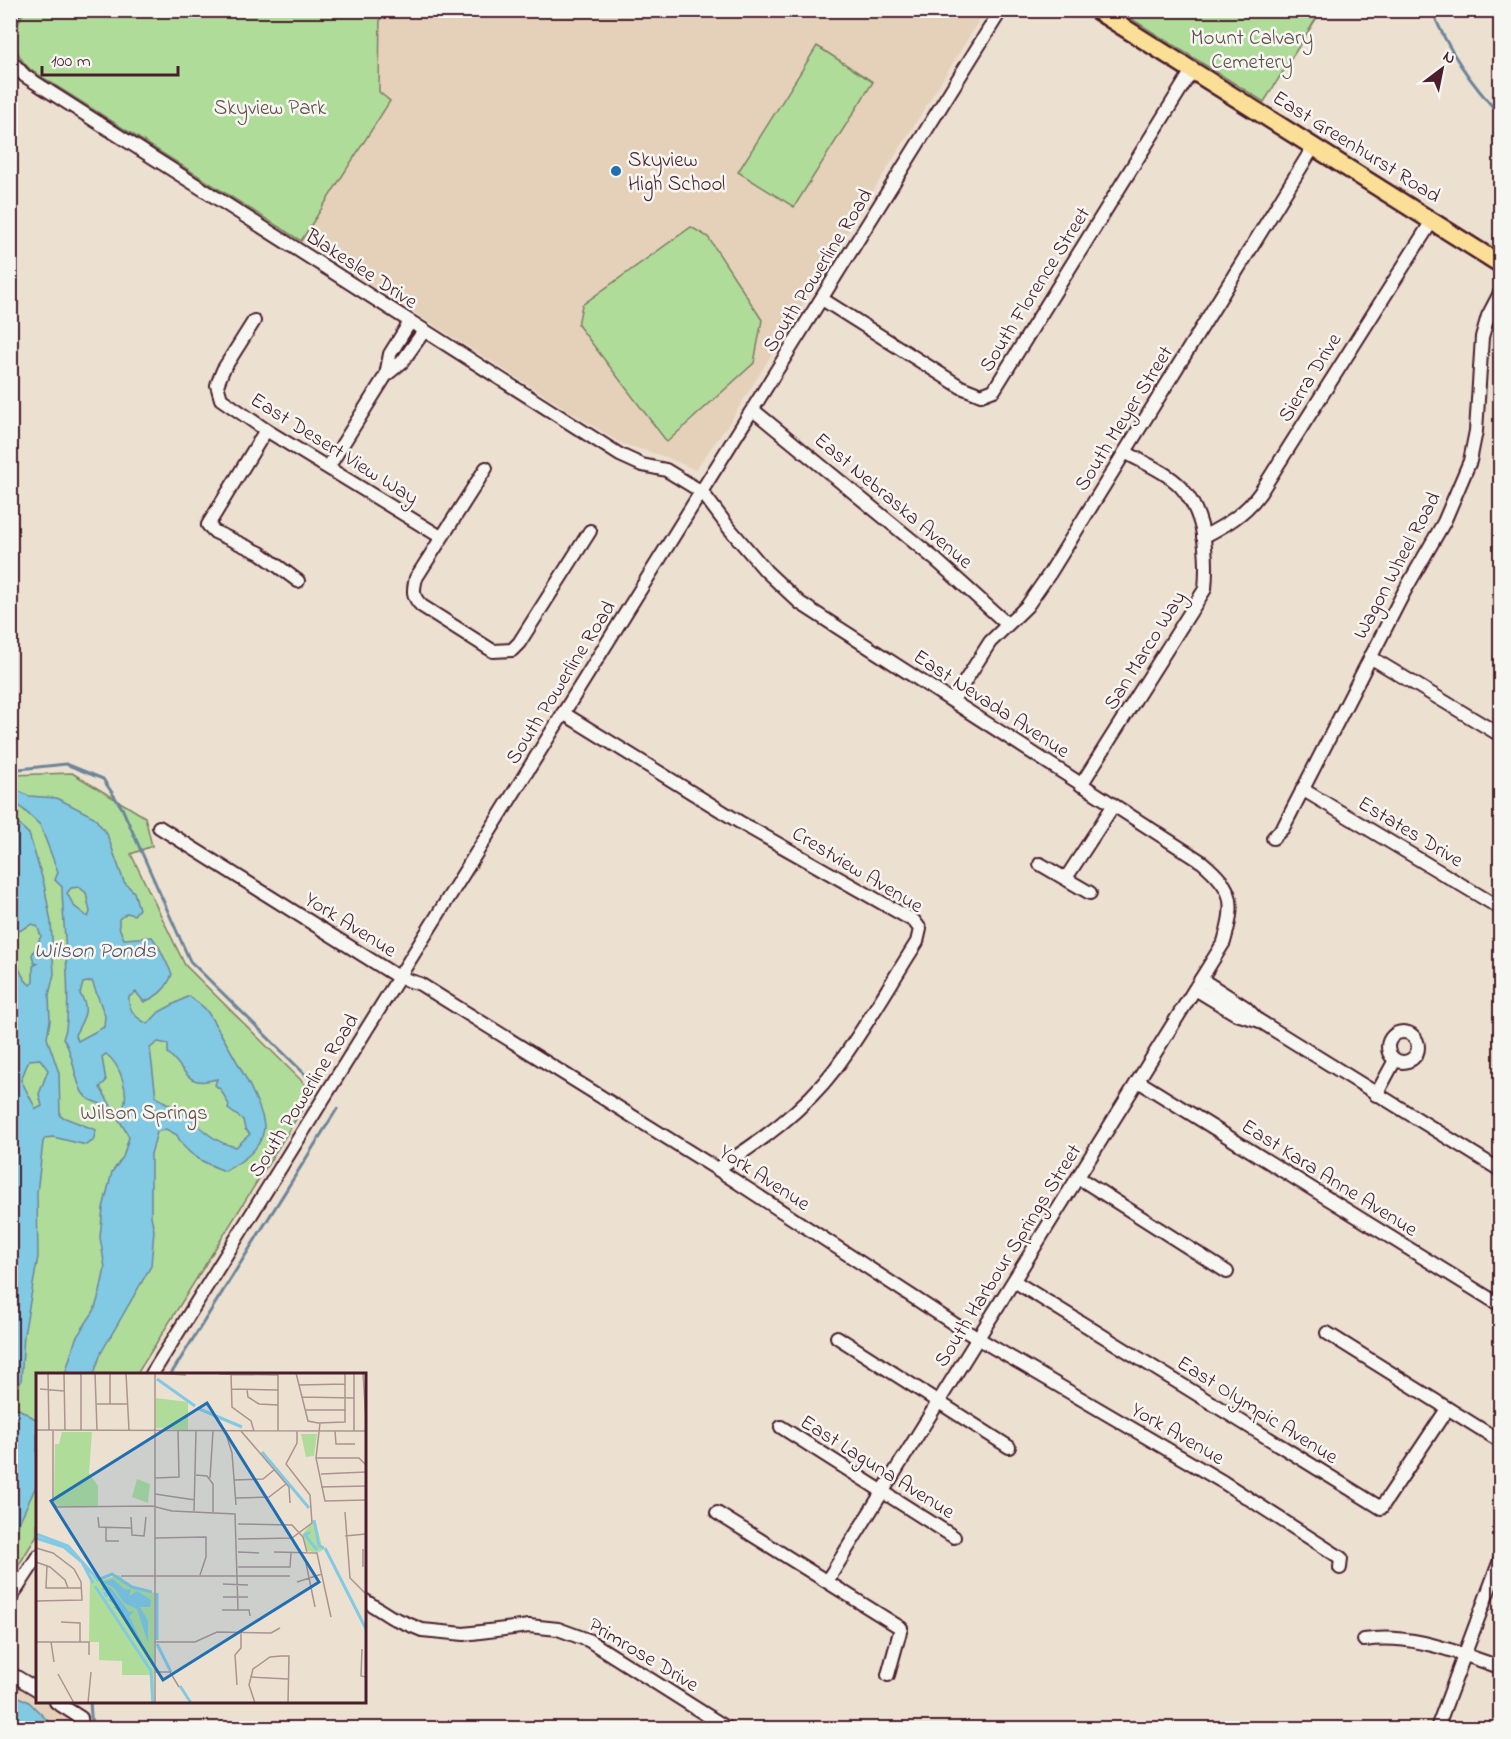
<svg xmlns="http://www.w3.org/2000/svg" width="1511" height="1739" viewBox="0 0 1511 1739" font-family="'Indie Flower',sans-serif">
	<style>
		.built { fill: #e5d1ba }
		.green { fill: #b0dc9a; stroke: #7d7e62; stroke-width: 1.5 }
		.water { fill: #82c9e3; stroke: #6c8599; stroke-width: 1.5; fill-rule: evenodd }
		.lines { fill: none; stroke-linecap: round; stroke-linejoin: round }
		.stream { stroke: #6c8599; stroke-width: 3 }
		.minor-casing { stroke: #4a1f2b; stroke-width: 16 }
		.major-casing { stroke: #4a1f2b; stroke-width: 21 }
		.minor { stroke: #f6f6f2; stroke-width: 12 }
		.major { stroke: #fbdf96; stroke-width: 16 }
		.poi-dot { fill: #1f6fb2; stroke: #f6f6f2; stroke-width: 2 }
		.labels { text-anchor: middle; stroke-width: 5; stroke-linejoin: round; paint-order: stroke }
		.park-label { font-size: 21px; fill: #644e47; stroke: #f6f6f2 }
		.street-label { font-size: 21px; fill: #4a1f2b; stroke: #f6f6f2 }
		.poi-label { font-size: 21px; fill: #4a1f2b; stroke: #f6f6f2; text-anchor: start }
		.water-label { font-size: 22px; font-style: italic; fill: #5b5262; stroke: #f6f6f2 }
		.inset-river { fill: none; stroke: #82c9e3; stroke-width: 3 }
		.inset-road { fill: none; stroke: #ab938f; stroke-width: 1.5 }
		.view { fill: #1f6fb2; fill-opacity: 0.15; stroke: #1f6fb2; stroke-width: 3 }
		.inset-edge { fill: none; stroke: #4a1f2b; stroke-width: 3 }
	</style>
	<rect width="100%" height="100%" fill="#ece0d1"/>
	<filter id="ink" filterUnits="userSpaceOnUse"><feTurbulence type="fractalNoise" baseFrequency=".0167" numOctaves="2"/><feDisplacementMap in="SourceGraphic" scale="12" xChannelSelector="R" yChannelSelector="G"/><feConvolveMatrix kernelMatrix="1 2 1 2 8 2 1 2 1" color-interpolation-filters="sRGB"/></filter>
	<g filter="url(#ink)">
		<!-- built -->
		<g class="built">
			<polygon points="380,11 985,11 728,425 695,470 666,457 620,443 301,241 389,101 379,92"/>
			<polygon points="10,1678 37,1695 38,1702 48,1702 82,1723 83,1728 11,1728"/>
		</g>
		<!-- green -->
		<g class="green">
			<path d="M25,10L380,11L379,92L390,101L301,241L31,70C11,52 11,32 25,10Z"/>
			<polygon points="1119,11 1321,11 1264,102"/>
			<polygon points="817,46 873,82 794,207 738,172"/>
			<polygon points="691,227 708,237 762,320 754,363 667,442 578,325 582,305"/>
			<polygon points="72,773 145,817 152,846 131,854 185,965 313,1092 137,1374 38,1374 37,1535 11,1578 11,775"/>
		</g>
		<!-- water -->
		<g class="water">
			<path d="M15,789L29,796L57,798L94,817L107,834L124,882L134,892L139,909L134,915L127,913L119,919V927L124,939L152,937L159,947L172,974C167,989 158,996 144,1002L136,992L129,997C128,1010 137,1019 148,1024L159,1012L189,996C195,1001 203,1005 207,1011C220,1032 266,1107 264,1129C261,1150 241,1162 225,1171C206,1164 184,1154 177,1135L166,1129L157,1132L151,1154V1216L154,1230L151,1266L101,1353L94,1374H65L76,1338L94,1311L100,1292L105,1268L100,1237L103,1208L112,1172L123,1157L129,1137C123,1126 116,1113 106,1106C96,1101 89,1103 82,1092C73,1075 74,1054 63,1038C74,1019 62,915 62,887L55,880L58,872L40,825L11,798ZM79,887L86,893L90,912L88,917L74,906L67,893L71,888ZM92,981L105,1016L104,1027L78,1041L75,1035C83,1019 91,1010 80,994L83,983ZM158,1042L168,1044V1053C188,1071 185,1088 217,1079L215,1085L221,1090L229,1105L228,1109L243,1120L245,1129L250,1134L236,1147C216,1143 197,1128 187,1110L170,1105L156,1097L150,1048ZM106,1054C120,1064 132,1096 121,1111L111,1106L100,1087L106,1081L102,1057Z"/>
			<path d="M11,817L29,834L44,884L51,922L54,974L49,995L50,1021L47,1038L59,1073L60,1116L96,1130L93,1141L86,1145L53,1137L45,1138L43,1142L37,1193L38,1257L24,1335L21,1382L13,1387L10,1383V1126L14,1124L10,1121ZM32,924L37,926L41,936L32,955L34,963L37,964L33,966V982L30,985C17,975 12,945 19,931ZM40,1059L48,1070L39,1094L42,1106L36,1109L21,1080L29,1060Z"/>
			<polygon points="11,1400 14,1406 37,1420 37,1484 11,1540"/>
			<polygon points="10,1692 29,1702 55,1728 31,1728 11,1714"/>
		</g>
		<g class="lines">
			<!-- stream -->
			<g class="stream">
				<path d="M1432,10C1448,51 1471,83 1500,115"/>
				<polyline points="10,770 66,764 103,779 122,808 190,961 315,1084"/>
				<polyline points="171,1374 337,1109"/>
				<polyline points="90,1702 92,1728"/>
			</g>
			<defs>
				<g id="minor">
					<polyline points="10,16 14,10"/>
					<path d="M10,60L25,76L620,455L642,465L666,470L702,492L729,528L766,571L800,603L1202,862C1235,890 1235,902 1224,942L827,1581"/>
					<polyline points="822,299 961,387 981,395 994,390 1193,69"/>
					<polyline points="254,321 223,370 217,385 221,399 266,430 441,537"/>
					<polyline points="410,322 390,354 386,375 402,362 424,331"/>
					<polyline points="753,410 936,560 1007,624"/>
					<polyline points="266,430 208,525 215,532 260,553 298,581"/>
					<polyline points="329,466 386,375"/>
					<path d="M486,468L416,578C413,590 412,597 422,606L493,651L512,650L519,643L590,531"/>
					<path d="M1203,537C1226,525 1245,514 1260,493L1432,221"/>
					<polyline points="1370,657 1500,735"/>
					<polyline points="953,700 990,642 1027,606 1050,573 1314,146"/>
					<path d="M563,713L741,823L914,921L920,929L917,942C890,984 865,1029 835,1069C804,1110 760,1142 717,1169"/>
					<path d="M1081,785L1205,589C1208,555 1205,514 1181,487C1167,472 1142,462 1125,452"/>
					<polyline points="1302,789 1500,908"/>
					<polyline points="159,827 398,977 420,984 717,1169 962,1329 1223,1482 1341,1558 1340,1568"/>
					<polyline points="1273,838 1283,828 1404,592 1444,522 1470,461 1476,431 1482,337 1488,316 1500,293"/>
					<polyline points="1040,864 1090,893"/>
					<polyline points="1066,878 1113,806"/>
					<polyline points="1201,979 1245,1007 1258,1020 1500,1170"/>
					<polyline points="1195,989 1236,1014 1257,1020"/>
					<circle cx="1403" cy="1047" r="15"/>
					<polyline points="1138,1081 1500,1305"/>
					<polyline points="1376,1095 1395,1060"/>
					<polyline points="1079,1178 1227,1272"/>
					<polyline points="1014,1281 1381,1508 1447,1409"/>
					<polyline points="1327,1333 1500,1441"/>
					<polyline points="837,1337 1009,1447"/>
					<polyline points="152,1374 1001,10"/>
					<polyline points="781,1427 954,1537"/>
					<polyline points="717,1513 901,1628 888,1675"/>
					<polyline points="10,1599 38,1556"/>
					<polyline points="364,1600 391,1617 422,1630 464,1634 529,1626 558,1629 588,1640 727,1728"/>
					<path d="M1364,1640C1412,1633 1455,1652 1500,1667"/>
					<polyline points="10,1673 38,1690"/>
					<polyline points="56,1702 81,1718 82,1728"/>
					<polyline points="1437,1728 1500,1560"/>
				</g>
				<polyline id="major" points="1096,10 1500,264"/>
			</defs>
			<!-- minor casing -->
			<use href="#minor" class="minor-casing"/>
			<!-- major casing -->
			<use href="#major" class="major-casing"/>
			<!-- minor -->
			<use href="#minor" class="minor"/>
			<!-- major -->
			<use href="#major" class="major"/>
		</g>
	</g>
	<!-- markers -->
	<circle class="poi-dot" cx="616" cy="171" r="6"/>
	<g class="labels">
		<!-- park labels -->
		<g class="park-label">
			<text x="1252" y="44">Mount Calvary<tspan x="1252" dy="24">Cemetery</tspan></text>
			<text x="270" y="114">Skyview Park</text>
			<text x="144" y="1119">Wilson Springs</text>
		</g>
		<!-- street labels -->
		<g class="street-label">
			<text transform="translate(1357 146) rotate(32)" y="7">East Greenhurst Road</text>
			<text transform="translate(362 268) rotate(33)" y="7">Blakeslee Drive</text>
			<text transform="translate(817 270) rotate(-58)" y="7">South Powerline Road</text>
			<text transform="translate(1034 289) rotate(-58)" y="7">South Florence Street</text>
			<text transform="translate(1309 377) rotate(-58)" y="7">Sierra Drive</text>
			<text transform="translate(1123 418) rotate(-58)" y="7">South Meyer Street</text>
			<text transform="translate(335 448) rotate(32)" y="7">East Desert View Way</text>
			<text transform="translate(894 500) rotate(40)" y="7">East Nebraska Avenue</text>
			<text transform="translate(1396 565) rotate(-62)" y="7">Wagon Wheel Road</text>
			<text transform="translate(1144 650) rotate(-58)" y="7">San Marco Way</text>
			<text transform="translate(560 682) rotate(-58)" y="7">South Powerline Road</text>
			<text transform="translate(992 703) rotate(33)" y="7">East Nevada Avenue</text>
			<text transform="translate(1411 831) rotate(31)" y="7">Estates Drive</text>
			<text transform="translate(858 869) rotate(31)" y="7">Crestview Avenue</text>
			<text transform="translate(351 924) rotate(32)" y="7">York Avenue</text>
			<text transform="translate(303 1095) rotate(-58)" y="7">South Powerline Road</text>
			<text transform="translate(765 1177) rotate(33)" y="7">York Avenue</text>
			<text transform="translate(1330 1177) rotate(32)" y="7">East Kara Anne Avenue</text>
			<text transform="translate(1007 1255) rotate(-58)" y="7">South Harbour Springs Street</text>
			<text transform="translate(1258 1409) rotate(32)" y="7">East Olympic Avenue</text>
			<text transform="translate(1178 1433) rotate(30)" y="7">York Avenue</text>
			<text transform="translate(878 1466) rotate(32)" y="7">East Laguna Avenue</text>
			<text transform="translate(644 1654) rotate(31)" y="7">Primrose Drive</text>
		</g>
		<!-- poi labels -->
		<g class="poi-label">
			<text x="628" y="166">Skyview<tspan x="628" dy="24">High School</tspan></text>
		</g>
		<!-- water labels -->
		<g class="water-label">
			<text x="95" y="957">Wilson Ponds</text>
		</g>
	</g>
	<!-- overview -->
	<g transform="translate(36 1373)">
		<rect width="330" height="330" fill="#ece0d1"/>
		<path d="M120,25L152,29V57L120,55ZM26,59H56L53,100L62,113V133H23L18,129L19,71H23ZM265,61H281L278,83L270,84ZM101,106L114,111L112,130L96,124ZM276,149L280,150L287,177L281,180L272,178L266,162ZM54,202L64,208L83,202L96,215L118,220V330H115L114,302H86V288L63,287V269H53Z" fill="#b0dc9a"/>
		<path d="M77,206L88,216L95,217L93,223L101,218L115,227L114,234H104L112,248V270L101,236L88,230L78,215L67,209ZM66,210L76,216L93,239L98,238L93,243L106,270L88,243L77,234H82L72,227L75,223L69,224L67,219L71,218L66,217Z" fill="#82c9e3"/>
		<path class="inset-river" d="M121,6L159,33M161,35L206,54M226,79L273,135M278,147L283,173L288,175M274,159L269,162L281,177M0,161L32,173L62,207L76,201L96,214L116,219M0,165L28,174L46,189L57,210M289,175L330,256M59,213L115,298L117,330M121,220V267M121,271L135,299M144,313L155,330"/>
		<path class="inset-road" d="M12,0L13,57M28,0L29,57M59,0L61,57M74,0V31M90,0L93,57M119,0V330M119,0L150,2M260,0L272,48L282,50L309,49V0M318,0V58M327,0L330,48M183,1L242,2V58M195,1L196,34L215,48L218,58M263,12L309,11M4,16L28,18M195,16L242,17M211,17L212,24L223,31L242,32M266,24L318,25M61,31H92M269,37H310M284,50L280,85L289,128L330,127M0,57L330,58M45,57V0M17,58V129L21,134L116,133L136,138L199,141L202,237M189,58L196,80L200,132M205,58L253,114L254,130M299,58L300,71H319M280,85H323L330,92M285,101L330,99M160,102L171,103L177,111V139M119,105L143,104L142,58M174,105L177,58M198,107L227,106L238,97M285,114L330,113M119,121L159,127M200,125L233,124L250,111M158,138L160,58M309,139L314,205L330,221M62,144L63,154L95,155M95,144L96,162L108,163L110,144M202,151L256,152L267,164L271,179M70,155V168H83M309,163L330,161M119,165L170,164V184L164,202M202,166L256,165L276,150L274,122L250,91L261,70V58M0,175L17,180L38,196L45,209L46,227L0,228M202,179L223,180M238,179L281,180L295,244M0,189L14,194L29,207L32,215M270,190L279,234M11,192L10,215H46M202,194H254L255,180M327,194V176M85,203H254M261,209L286,201M187,211L212,212M187,224H212M186,237H213L214,243M25,249L44,250V269M0,269H53V282M15,269L18,289M119,269H159L181,259L235,260L244,255M326,276L325,303L330,304M119,299H134L143,314M22,301L38,330M214,304L252,306M201,312L199,282L205,275V259M52,330L55,299M219,330L213,312L217,296L234,284L245,283H253L252,330"/>
		<path class="view" d="M171,30L283,209L127,307L15,128Z"/>
		<rect width="330" height="330" class="inset-edge"/>
	</g>
	<!-- margin -->
	<rect width="1511" height="1739" fill="none" stroke="#f6f6f2" stroke-width="36"/>
	<rect x="18" y="18" width="1475" height="1703" fill="none" stroke="#4a1f2b" stroke-width="2" filter="url(#ink)"/>
	<!-- north arrow -->
	<g transform="translate(1442 69) rotate(32)" stroke="#f6f6f2" stroke-width="4.5" paint-order="stroke">
	<path d="M0-4.5L10 22L0 15L-10 22Z" fill="#4a1f2b"/>
	<text y="-9" font-size="16" font-weight="bold" text-anchor="middle" fill="#4a1f2b">N</text>
	</g>
	<!-- scale -->
	<path d="M42 66v9h136v-9" fill="none" stroke="#4a1f2b" stroke-width="3"/>
	<text x="51" y="66" font-size="18" fill="#4a1f2b" stroke="#f6f6f2" stroke-width="4.5" paint-order="stroke">100 m</text>
</svg>
